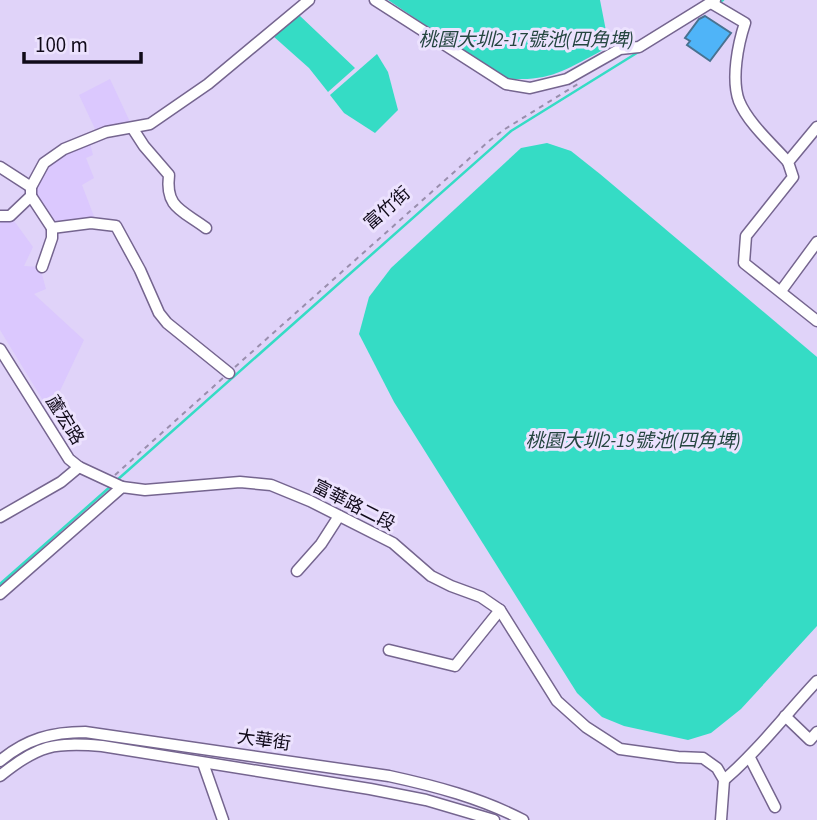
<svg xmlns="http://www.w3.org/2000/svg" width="817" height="820" viewBox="0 0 817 820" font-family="'Source Sans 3','Noto Sans TC',sans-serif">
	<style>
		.built { fill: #dbc8fe }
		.water { fill: #35dcc5 }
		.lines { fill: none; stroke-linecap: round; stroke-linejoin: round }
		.stream { stroke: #35dcc5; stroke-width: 2.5 }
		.building { fill: #4fb4f8; stroke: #497291; stroke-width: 2 }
		.minor-casing { stroke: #75658f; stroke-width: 13 }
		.path { stroke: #998ead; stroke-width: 2; stroke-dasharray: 5 5; stroke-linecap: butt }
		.minor { stroke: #fff; stroke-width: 10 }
		.labels { text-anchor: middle; stroke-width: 6; stroke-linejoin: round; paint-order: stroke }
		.street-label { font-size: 18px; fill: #100a19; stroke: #ece2fe }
		.water-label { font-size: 19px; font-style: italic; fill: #254640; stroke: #ece2fe }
	</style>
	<rect width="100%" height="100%" fill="#e0d3f9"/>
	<!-- built -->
	<g class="built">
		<polygon points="110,79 131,124 113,125 96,131 79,95"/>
		<polygon points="90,143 93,155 86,158 94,178 82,185 95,219 56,223 38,204 33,188 53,159"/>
		<polygon points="12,218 33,247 24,266 40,267 46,289 34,294 84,340 50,412 0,330 0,224 2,220"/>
	</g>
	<!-- water -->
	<g class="water">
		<path d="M388,0H600L607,36L603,50C565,70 548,83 504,78Z"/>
		<polygon points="299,15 355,68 328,92 309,68 273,36"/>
		<polygon points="377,54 388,72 398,110 375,133 344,113 330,95"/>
		<polygon points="547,143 571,151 600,174 817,357 817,626 741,709 711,733 688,740 624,726 602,717 577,693 394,402 359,334 369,297 391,268 521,148"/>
	</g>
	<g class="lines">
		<!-- stream -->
		<g class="stream">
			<polyline points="720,2 723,0"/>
			<polyline points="116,481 511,131 640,51"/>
			<polyline points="0,584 111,486"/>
		</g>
	</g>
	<!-- building -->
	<polygon class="building" points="705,16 731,33 710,61 687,45 690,41 685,38 699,19"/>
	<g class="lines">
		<defs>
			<g id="minor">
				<polyline points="375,0 506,84 530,88 567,79 620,49 639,47 715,0"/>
				<path d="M711,3L745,23C738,44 731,79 739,101C748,123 772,144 788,162"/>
				<polyline points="817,127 788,162 793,177 746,236 744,263 817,321"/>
				<path d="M133,129L144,146L169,175C165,208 182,210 206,228"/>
				<polyline points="0,167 31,187"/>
				<polyline points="31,196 52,228 91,223 116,226 140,270 159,313 167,323 229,373"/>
				<polyline points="0,216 10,216 31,196 31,187 44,163 64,149 106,132 150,124 208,84 309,0"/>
				<polyline points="42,267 52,238 52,228"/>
				<polyline points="781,291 817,242"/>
				<polyline points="0,349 69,459 79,467 122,487"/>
				<polyline points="0,517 61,482 79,467"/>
				<polyline points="297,571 321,544 339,516"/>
				<polyline points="0,594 122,487 145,490 240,482 271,485 310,501 393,543 431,576 451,586 481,597 500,610 557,701 586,727 620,749 678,757 703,758 717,768 724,780 721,820"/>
				<polyline points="389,650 455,666 500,610"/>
				<polyline points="785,716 810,740 817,732"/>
				<polyline points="750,758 775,807"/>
				<path d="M0,761C26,739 52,732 85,732L389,776C435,786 481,798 523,820"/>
				<polyline points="203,763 223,820"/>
				<path d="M0,776C38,745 54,742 102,746L370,789L426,800L494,820"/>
				<path d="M724,780C758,751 786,714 817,681"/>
			</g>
		</defs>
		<!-- minor casing -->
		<use href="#minor" class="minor-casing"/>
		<!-- path -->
		<g class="path">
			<polyline points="235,367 489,141 505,129 581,82"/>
			<polyline points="115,475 223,378"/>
		</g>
		<!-- minor -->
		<use href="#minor" class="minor"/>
	</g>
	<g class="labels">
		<!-- street labels -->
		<g class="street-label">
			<text transform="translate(387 208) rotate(-41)" y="6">富竹街</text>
			<text transform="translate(65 420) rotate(58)" y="6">蘆宏路</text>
			<text transform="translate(354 505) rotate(27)" y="6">富華路二段</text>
			<text transform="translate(264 740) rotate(8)" y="6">大華街</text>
		</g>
		<!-- water labels -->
		<g class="water-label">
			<text x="526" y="46">桃園大圳2-17號池(四角埤)</text>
			<text x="633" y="447">桃園大圳2-19號池(四角埤)</text>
		</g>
	</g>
	<!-- scale -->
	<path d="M24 52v10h117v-10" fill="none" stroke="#100a19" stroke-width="3.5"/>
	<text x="35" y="52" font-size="21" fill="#100a19" stroke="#ece2fe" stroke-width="5" paint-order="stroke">100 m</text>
</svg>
